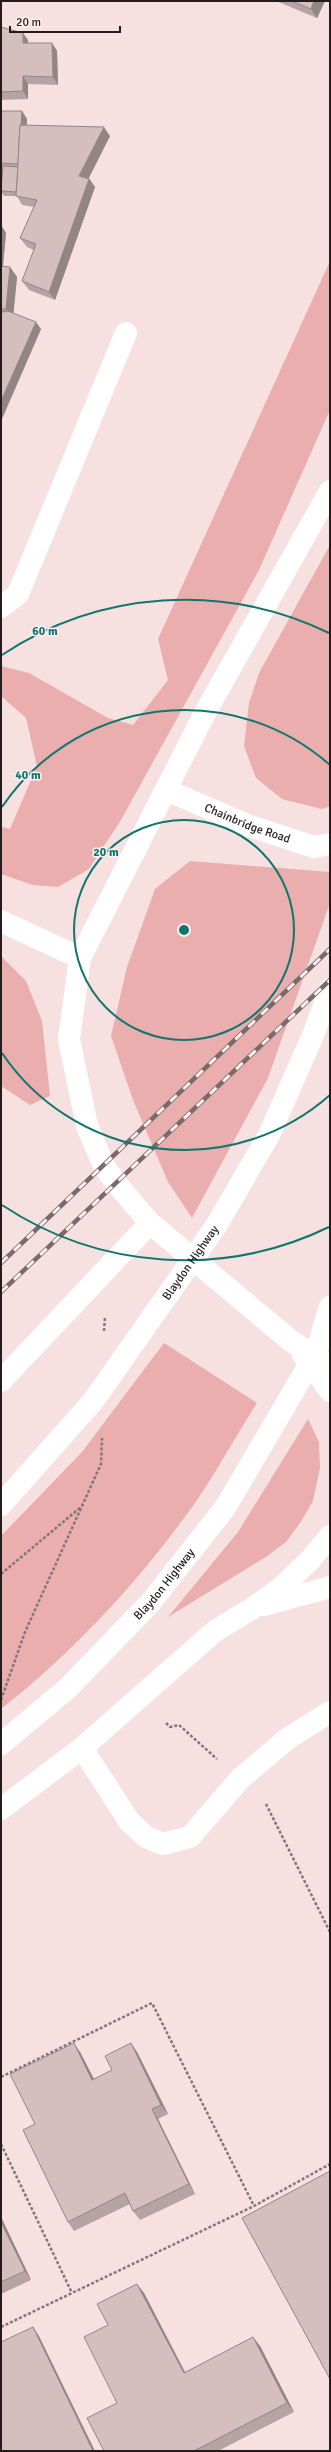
<svg xmlns="http://www.w3.org/2000/svg" width="331" height="2452" viewBox="0 0 331 2452" font-family="Signika,sans-serif">
	<style>
		.green { fill: #e9aead }
		.lines { fill: none; stroke-linecap: round; stroke-linejoin: round }
		.path { stroke: #857676; stroke-width: 2.5; stroke-dasharray: 3 2; stroke-linecap: butt }
		.minor { stroke: #fff; stroke-width: 22 }
		.major { stroke: #fff; stroke-width: 22 }
		.rail-casing { stroke: #796b6b; stroke-width: 4.5 }
		.rail { stroke: #fef0f0; stroke-width: 3; stroke-dasharray: 9; stroke-linecap: butt }
		.wall { fill: #b6a3a3 }
		.shaded-wall { fill: #948585 }
		.building { fill: #d4bebe; stroke: #948585 }
		.ring { fill: none; stroke: #0f766e; stroke-width: 2 }
		.labels { text-anchor: middle; stroke-width: 3; stroke-linejoin: round; paint-order: stroke }
		.street-label { font-size: 12px; fill: #241c1c; stroke: #fef0f0 }
		.centre { fill: #0f766e; stroke: #fef0f0; stroke-width: 2 }
		.ring-label { font-size: 12px; text-anchor: middle; font-weight: bold; fill: #0f766e; stroke: #fef0f0; stroke-width: 3; stroke-linejoin: round; paint-order: stroke }
	</style>
	<rect width="100%" height="100%" fill="#f7e1e0"/>
	<!-- green -->
	<g class="green">
		<polygon points="330,261 330,410 259,570 121,820 89,869 58,887 33,885 1,874 1,827 10,829 37,766 26,718 1,696 1,666 29,673 108,718 133,725 168,680 158,639"/>
		<polygon points="330,545 330,806 322,809 282,799 256,778 244,746 249,703 259,673"/>
		<polygon points="190,861 330,872 330,903 268,1078 192,1218 168,1182 133,1100 111,1036 127,967 155,889"/>
		<polygon points="2,957 26,981 42,1021 50,1096 30,1105 1,1086"/>
		<path d="M164,1343L257,1403C236,1436 217,1471 195,1503C140,1580 75,1651 1,1709V1536L82,1452Z"/>
		<polygon points="308,1419 319,1442 320,1468 313,1501 300,1523 286,1542 266,1557 168,1617 238,1532"/>
	</g>
	<g class="lines">
		<!-- path -->
		<g class="path">
			<polyline points="104,1331 105,1316"/>
			<polyline points="1,1574 81,1507"/>
			<polyline points="1,1700 25,1632 101,1464 102,1438"/>
			<polyline points="166,1723 170,1727 179,1725 217,1759"/>
			<polyline points="266,1804 330,1932"/>
			<polyline points="1,2077 152,2003 254,2206"/>
			<polyline points="1,2144 72,2293"/>
			<polyline points="1,2327 254,2206 330,2164"/>
		</g>
		<!-- minor -->
		<g class="minor">
			<polyline points="1,607 18,594 126,333"/>
			<polyline points="1,921 80,958"/>
			<polyline points="82,1748 129,1821 146,1837 163,1844 190,1837 240,1779 287,1739 330,1712"/>
		</g>
		<!-- major -->
		<g class="major">
			<polyline points="330,491 206,711 80,958 69,1039 87,1126 104,1166 117,1184 150,1223 291,1341 330,1366"/>
			<path id="s1" d="M166,790L250,826L314,847L330,844"/>
			<polyline points="303,1355 330,1391"/>
			<polyline points="1,1381 150,1223"/>
			<path id="s2" d="M1,1505L94,1400L216,1226L269,1135L314,1033L330,989"/>
			<polyline points="264,1605 330,1587"/>
			<path id="s3" d="M1,1744L68,1688L150,1603L225,1508L316,1353L330,1307"/>
			<polyline points="1,1809 82,1748 215,1631 253,1608 282,1587 310,1560 330,1536"/>
		</g>
		<defs>
			<g id="rail">
				<polyline points="1,1263 330,949"/>
				<polyline points="1,1292 330,980"/>
			</g>
		</defs>
		<!-- rail casing -->
		<use href="#rail" class="rail-casing"/>
		<!-- rail -->
		<use href="#rail" class="rail"/>
	</g>
	<!-- wall -->
	<g class="wall">
		<polygon points="276,1 325,1 317,18"/>
		<polygon points="1,27 28,40 28,43 52,43 57,51 58,85 28,84 28,99 1,100"/>
		<polygon points="1,111 22,111 27,119 27,125 110,136 89,178 95,187 55,300 29,290 22,281 34,250 27,247 20,238 34,207 22,205 17,196 4,196 1,191 2,171 1,170"/>
		<polygon points="1,225 6,233 3,267 10,267 17,277 13,313 41,329 1,421"/>
		<polygon points="80,2052 94,2079 112,2070 137,2052 168,2114 158,2119 195,2194 140,2220 133,2211 130,2204 74,2231 68,2222 35,2124"/>
		<polygon points="1,2217 31,2280 1,2294"/>
		<polygon points="144,2293 185,2372 260,2346 294,2412 218,2451 104,2451 117,2403 108,2325"/>
	</g>
	<!-- shaded-wall -->
	<g class="shaded-wall">
		<polygon points="314,1 325,1 317,18 311,9"/>
		<polygon points="23,33 28,40 29,50 23,43"/>
		<polygon points="52,43 57,51 58,85 53,77"/>
		<polygon points="23,76 28,84 28,99 23,91"/>
		<polygon points="22,111 27,119 23,197 19,164"/>
		<polygon points="104,127 110,136 85,185 79,176"/>
		<polygon points="89,179 95,187 55,300 49,292"/>
		<polygon points="1,225 6,233 2,276 1,274"/>
		<polygon points="10,267 17,277 13,319 6,309"/>
		<polygon points="36,322 41,329 1,421 1,401"/>
		<polygon points="74,2043 80,2052 99,2089 92,2080"/>
		<polygon points="131,2043 137,2052 168,2114 161,2105"/>
		<polygon points="152,2109 158,2119 195,2194 189,2184"/>
		<polygon points="1,2217 31,2280 25,2271 1,2222"/>
		<polygon points="137,2284 144,2293 190,2382 184,2373"/>
		<polygon points="33,2327 39,2336 95,2451 93,2451"/>
		<polygon points="253,2337 260,2346 294,2412 287,2403"/>
	</g>
	<!-- building -->
	<g class="building">
		<polygon points="292,1 314,1 311,9"/>
		<polygon points="1,27 23,33 23,43 52,43 53,77 23,76 23,91 1,92"/>
		<polygon points="1,111 22,111 21,125 20,125 18,164 1,163"/>
		<polygon points="20,125 104,127 79,176 89,179 49,292 22,281 36,244 20,238 37,200 16,196"/>
		<polygon points="3,166 18,167 16,192 1,191"/>
		<polygon points="1,266 10,267 6,309 1,309"/>
		<polygon points="8,311 36,322 1,401 1,312"/>
		<polygon points="74,2043 92,2080 112,2070 105,2056 131,2043 161,2105 152,2109 189,2184 133,2211 125,2193 68,2222 23,2130 35,2124 10,2074"/>
		<polygon points="330,2171 330,2379 242,2218"/>
		<polygon points="1,2222 25,2271 1,2282"/>
		<polygon points="137,2284 184,2373 253,2337 287,2403 194,2451 104,2451 87,2418 117,2403 84,2337 108,2325 97,2304"/>
		<polygon points="33,2327 93,2451 1,2451 1,2342"/>
	</g>
	<!-- distance rings -->
	<g class="ring">
		<circle cx="184" cy="930" r="110"/>
		<path d="M330 1095A220 220 0 0 1 2 1053M2 807A220 220 0 0 1 330 765"/>
		<path d="M329 1227A330 330 0 0 1 2 1205M2 655A330 330 0 0 1 329 633"/>
	</g>
	<g class="labels">
		<!-- street labels -->
		<g class="street-label">
			<text dy="4" stroke="none"><textPath href="#s1" startOffset="88">Chainbridge Road</textPath></text>
			<text dy="4" stroke="none"><textPath href="#s2" startOffset="308">Blaydon Highway</textPath></text>
			<text dy="4" stroke="none"><textPath href="#s3" startOffset="229">Blaydon Highway</textPath></text>
		</g>
	</g>
	<circle cx="184" cy="930" r="6" class="centre"/>
	<g class="ring-label">
		<text x="45" y="635">60 m</text>
		<text x="28" y="779">40 m</text>
		<text x="106" y="856">20 m</text>
	</g>
	<!-- border -->
	<rect width="331" height="2452" fill="none" stroke="#241c1c" stroke-width="4"/>
	<!-- scale -->
	<path d="M10 26v6h110v-6" fill="none" stroke="#241c1c" stroke-width="2"/>
	<text x="16" y="26" font-size="12" fill="#241c1c" stroke="#fef0f0" stroke-width="3" paint-order="stroke">20 m</text>
</svg>
